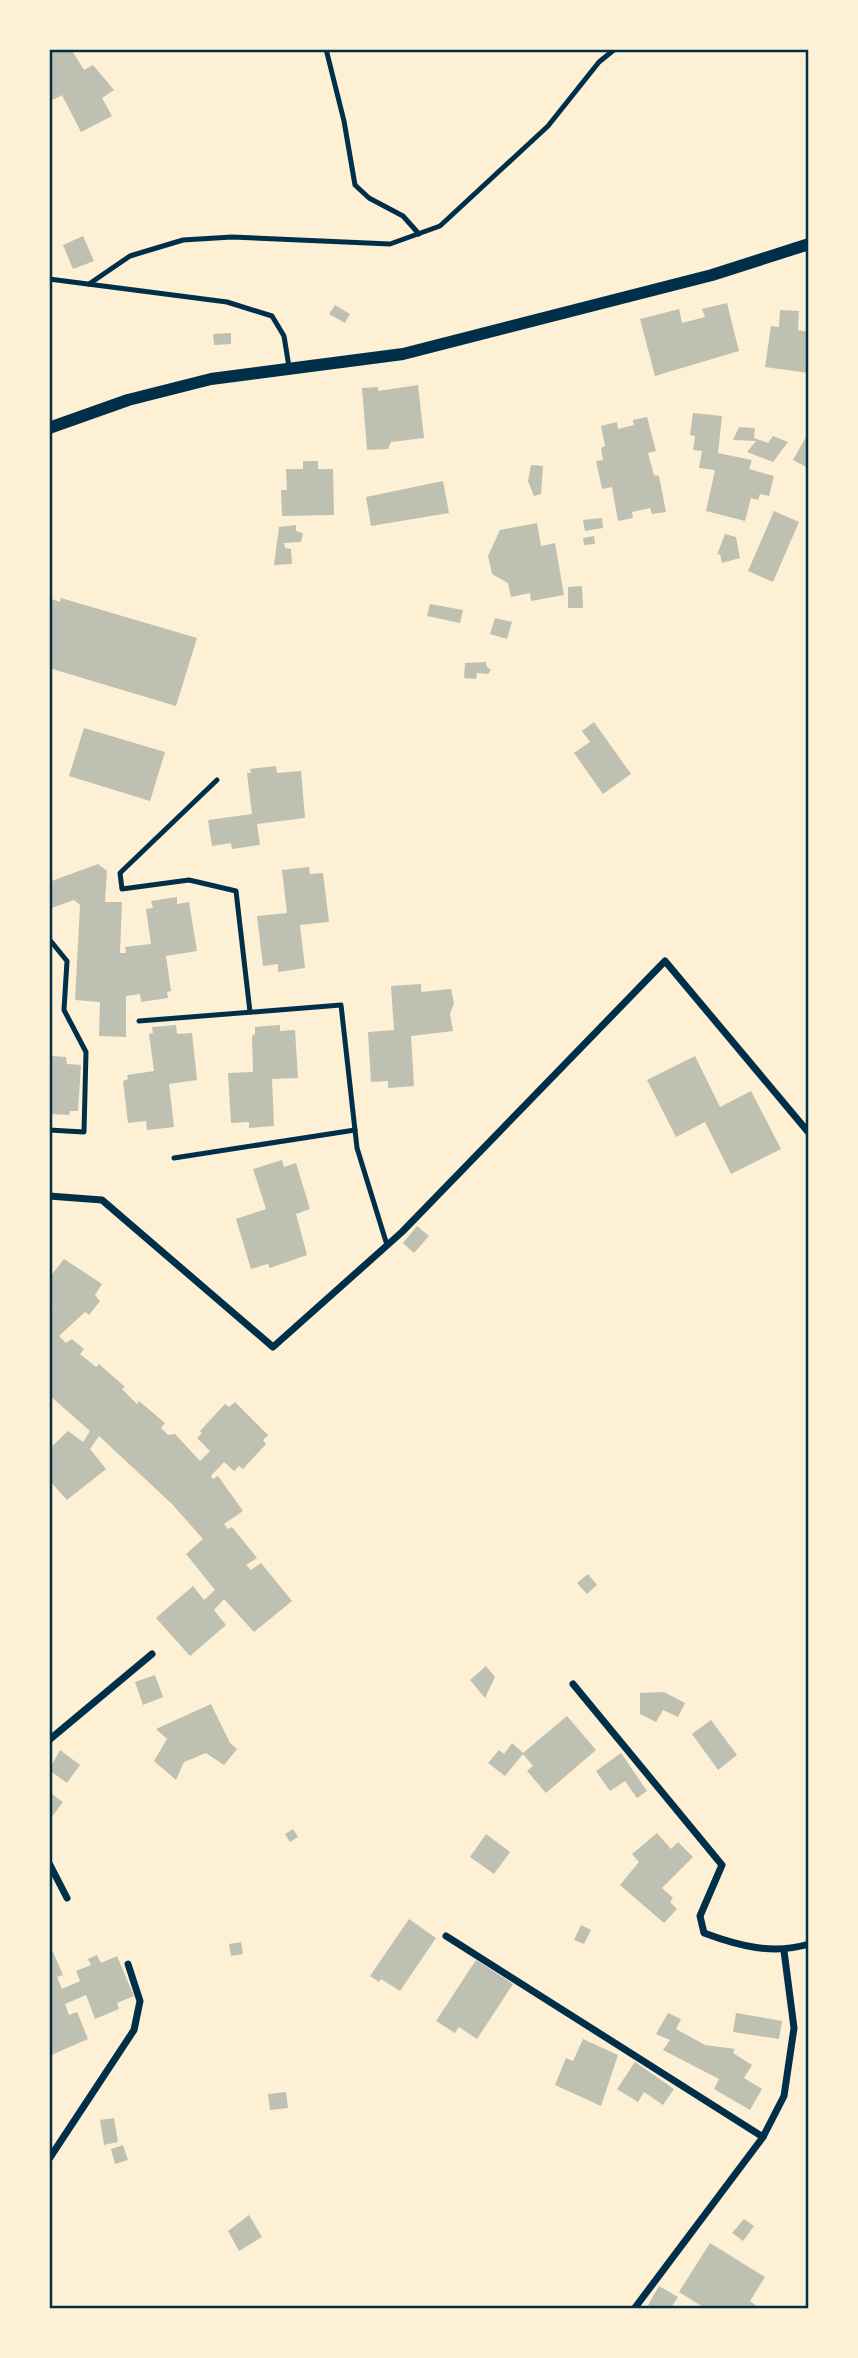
<svg xmlns="http://www.w3.org/2000/svg" width="858" height="2358" viewBox="0 0 858 2358" font-family="Ubuntu,sans-serif">
	<style>
		.building { fill: #bec0b2 }
		.lines { fill: none; stroke-linecap: round; stroke-linejoin: round }
		.service { stroke: #003049; stroke-width: 5 }
		.minor { stroke: #003049; stroke-width: 7 }
		.tertiary { stroke: #003049; stroke-width: 12 }
		.neatline { fill: none; stroke: #003049; stroke-width: 2.5 }
	</style>
	<rect width="100%" height="100%" fill="#fdf0d5"/>
	<!-- building -->
	<g class="building">
		<polygon points="49,49 71,49 84,70 93,65 114,90 102,98 112,116 81,132 62,95 53,100 49,91"/>
		<polygon points="83,236 94,261 73,269 63,245"/>
		<polygon points="727,303 739,351 655,376 640,319 679,309 682,323 705,317 702,309"/>
		<polygon points="335,305 350,314 345,323 329,314"/>
		<polygon points="780,310 799,311 798,330 809,332 808,373 765,367 771,326 779,327"/>
		<polygon points="231,333 231,344 214,345 213,334"/>
		<polygon points="418,385 424,438 391,442 388,449 367,450 362,388 378,387 378,391"/>
		<polygon points="693,413 722,416 718,453 752,460 749,469 774,476 769,496 760,494 758,500 751,498 745,521 706,511 715,470 699,468 702,451 693,450 695,436 690,435"/>
		<polygon points="647,417 656,451 648,453 654,475 659,476 666,512 652,514 650,508 632,512 633,518 618,521 612,487 602,489 596,461 603,460 601,448 605,446 601,426 617,422 618,429 634,425 633,420"/>
		<polygon points="739,427 755,428 754,438 768,443 773,436 788,442 773,462 747,452 756,441 733,440"/>
		<polygon points="806,437 809,438 808,468 793,460"/>
		<polygon points="303,461 318,461 318,469 333,469 334,515 282,516 281,490 287,490 286,469 303,469"/>
		<polygon points="531,465 543,466 541,494 534,496 528,481"/>
		<polygon points="443,481 449,513 371,526 366,497"/>
		<polygon points="774,511 799,522 773,582 748,571"/>
		<polygon points="602,518 603,528 585,531 583,520"/>
		<polygon points="537,523 541,546 555,543 564,595 531,601 530,593 511,597 508,583 492,574 488,556 500,530"/>
		<polygon points="296,525 296,531 303,533 301,542 284,543 285,548 291,549 292,564 274,565 279,527"/>
		<polygon points="725,534 736,537 740,558 722,563 720,554 717,555"/>
		<polygon points="594,536 595,544 584,545 583,538"/>
		<polygon points="582,586 583,608 568,608 568,587"/>
		<polygon points="49,598 60,602 61,598 197,638 176,706 49,668"/>
		<polygon points="430,604 463,610 460,623 427,616"/>
		<polygon points="495,618 512,622 507,639 490,634"/>
		<polygon points="486,662 487,667 491,670 488,674 477,673 476,679 464,678 465,663"/>
		<polygon points="594,722 631,774 603,794 574,753 590,742 582,731"/>
		<polygon points="84,728 165,752 150,801 69,776"/>
		<polygon points="276,766 277,773 301,771 305,818 257,824 260,845 232,849 231,843 212,846 208,820 252,814 247,773 251,773 250,769"/>
		<polygon points="98,864 107,871 105,902 122,902 120,953 126,953 125,947 151,944 146,909 153,908 151,901 177,897 177,904 189,902 197,951 166,956 171,991 167,992 168,998 141,1002 140,994 126,996 126,1037 99,1036 100,1002 75,1000 80,905 74,900 49,909 49,882"/>
		<polygon points="309,867 310,874 323,873 329,922 300,925 305,968 278,972 278,964 263,966 257,916 287,913 282,870"/>
		<polygon points="421,984 421,992 451,989 454,1003 450,1014 453,1031 411,1036 414,1086 388,1088 388,1081 371,1082 368,1032 394,1030 391,986"/>
		<polygon points="176,1025 177,1034 192,1033 197,1080 169,1084 174,1127 147,1130 146,1121 128,1123 123,1081 128,1079 127,1075 154,1071 149,1034 153,1033 152,1027"/>
		<polygon points="280,1025 280,1031 295,1030 298,1078 272,1079 274,1126 249,1128 249,1122 231,1123 228,1073 253,1072 252,1036 255,1034 255,1027"/>
		<polygon points="51,1056 66,1057 67,1064 81,1065 78,1111 70,1111 69,1115 49,1114"/>
		<polygon points="695,1056 720,1107 751,1091 781,1149 731,1174 705,1122 676,1137 647,1080"/>
		<polygon points="282,1160 284,1167 296,1163 310,1209 296,1214 307,1255 270,1268 268,1264 251,1269 236,1219 266,1209 253,1169"/>
		<polygon points="417,1226 429,1236 414,1253 403,1243"/>
		<polygon points="64,1259 102,1284 95,1295 100,1301 89,1315 85,1312 59,1336 66,1343 72,1339 84,1349 80,1354 96,1367 99,1364 125,1387 122,1389 137,1404 139,1401 165,1423 161,1428 168,1435 175,1434 200,1461 210,1451 197,1438 202,1433 200,1431 225,1404 229,1407 235,1402 268,1435 263,1440 266,1444 243,1469 239,1466 234,1471 224,1462 211,1476 213,1479 218,1476 243,1511 224,1524 228,1529 232,1527 257,1558 246,1565 251,1570 261,1563 292,1601 254,1632 224,1599 214,1610 226,1625 190,1656 156,1618 193,1586 204,1600 215,1590 186,1554 203,1539 172,1504 99,1436 90,1449 106,1469 67,1500 49,1480 49,1449 68,1431 83,1442 90,1431 49,1395 49,1313 53,1308 49,1304 49,1278"/>
		<polygon points="588,1574 597,1585 587,1594 577,1583"/>
		<polygon points="486,1666 495,1677 485,1698 470,1680"/>
		<polygon points="155,1675 163,1697 143,1705 135,1682"/>
		<polygon points="664,1692 685,1703 678,1717 663,1710 656,1722 640,1714 640,1693"/>
		<polygon points="211,1704 230,1743 237,1749 224,1765 206,1753 184,1762 176,1780 154,1761 167,1739 156,1729"/>
		<polygon points="567,1716 596,1750 546,1793 527,1771 533,1766 523,1754 505,1776 488,1763 499,1750 504,1754 512,1743 523,1753"/>
		<polygon points="711,1720 737,1755 718,1770 692,1734"/>
		<polygon points="60,1750 80,1765 67,1783 49,1770"/>
		<polygon points="621,1753 647,1791 637,1798 625,1781 610,1791 596,1771"/>
		<polygon points="49,1792 63,1802 51,1818 49,1816"/>
		<polygon points="293,1829 298,1837 290,1842 285,1834"/>
		<polygon points="657,1833 671,1849 678,1842 693,1857 662,1888 673,1898 670,1902 677,1909 664,1923 620,1885 639,1862 632,1854"/>
		<polygon points="486,1834 510,1852 494,1874 470,1857"/>
		<polygon points="409,1919 436,1938 400,1991 381,1979 379,1982 370,1976"/>
		<polygon points="581,1925 591,1930 584,1944 574,1940"/>
		<polygon points="241,1942 243,1954 231,1956 229,1944"/>
		<polygon points="53,1952 63,1975 57,1977 62,1989 80,1981 76,1971 91,1965 88,1959 97,1955 101,1963 117,1956 134,1996 117,2003 119,2009 95,2019 86,1995 65,2004 69,2015 77,2012 88,2039 49,2056 49,1953"/>
		<polygon points="476,1960 513,1984 477,2039 459,2027 455,2033 436,2021"/>
		<polygon points="668,2013 681,2019 676,2029 705,2045 735,2049 733,2053 752,2065 744,2078 762,2089 750,2110 714,2089 719,2079 663,2050 670,2040 656,2034"/>
		<polygon points="736,2013 782,2021 779,2039 733,2032"/>
		<polygon points="583,2039 618,2055 601,2106 555,2085 566,2058 573,2061"/>
		<polygon points="635,2062 674,2089 663,2105 644,2092 638,2102 617,2089"/>
		<polygon points="286,2092 288,2108 270,2110 268,2094"/>
		<polygon points="114,2118 118,2142 104,2145 100,2120"/>
		<polygon points="123,2145 128,2160 115,2164 111,2149"/>
		<polygon points="249,2215 262,2237 239,2251 228,2231"/>
		<polygon points="744,2219 754,2226 743,2241 732,2233"/>
		<polygon points="710,2243 765,2277 750,2301 761,2309 715,2306 706,2309 679,2292"/>
		<polygon points="659,2286 678,2297 670,2309 665,2307 656,2309 648,2305"/>
	</g>
	<g class="lines">
		<!-- service -->
		<g class="service">
			<polyline points="326,49 344,121 355,185 369,198 403,216 419,234"/>
			<polyline points="49,279 227,302 272,316 284,336 289,367"/>
			<polyline points="89,284 130,256 183,240 232,237 390,244 440,226 548,126 599,62 615,49"/>
			<polyline points="217,780 120,873 122,889 189,880 236,891 250,1012"/>
			<polyline points="49,939 67,961 64,1010 86,1052 84,1132 49,1130"/>
			<polyline points="139,1021 341,1005 357,1148 387,1245"/>
			<polyline points="174,1158 355,1130"/>
		</g>
		<!-- minor -->
		<g class="minor">
			<polyline points="49,1196 102,1200 273,1347 402,1232 665,961 809,1133"/>
			<path d="M573,1684L722,1865L700,1916L704,1933C739,1946 773,1955 809,1944"/>
			<polyline points="49,1740 152,1654"/>
			<polyline points="49,1863 67,1898"/>
			<polyline points="446,1936 763,2137"/>
			<polyline points="49,2159 134,2030 140,2001 128,1964"/>
			<polyline points="634,2309 763,2137 784,2096 794,2028 784,1951"/>
		</g>
		<!-- tertiary -->
		<polyline class="tertiary" points="49,428 128,400 211,379 403,354 712,275 809,244"/>
	</g>
	<!-- border -->
	<rect width="858" height="2358" fill="none" stroke="#fdf0d5" stroke-width="102"/>
	<rect x="51" y="51" width="756" height="2256" class="neatline"/>
</svg>
